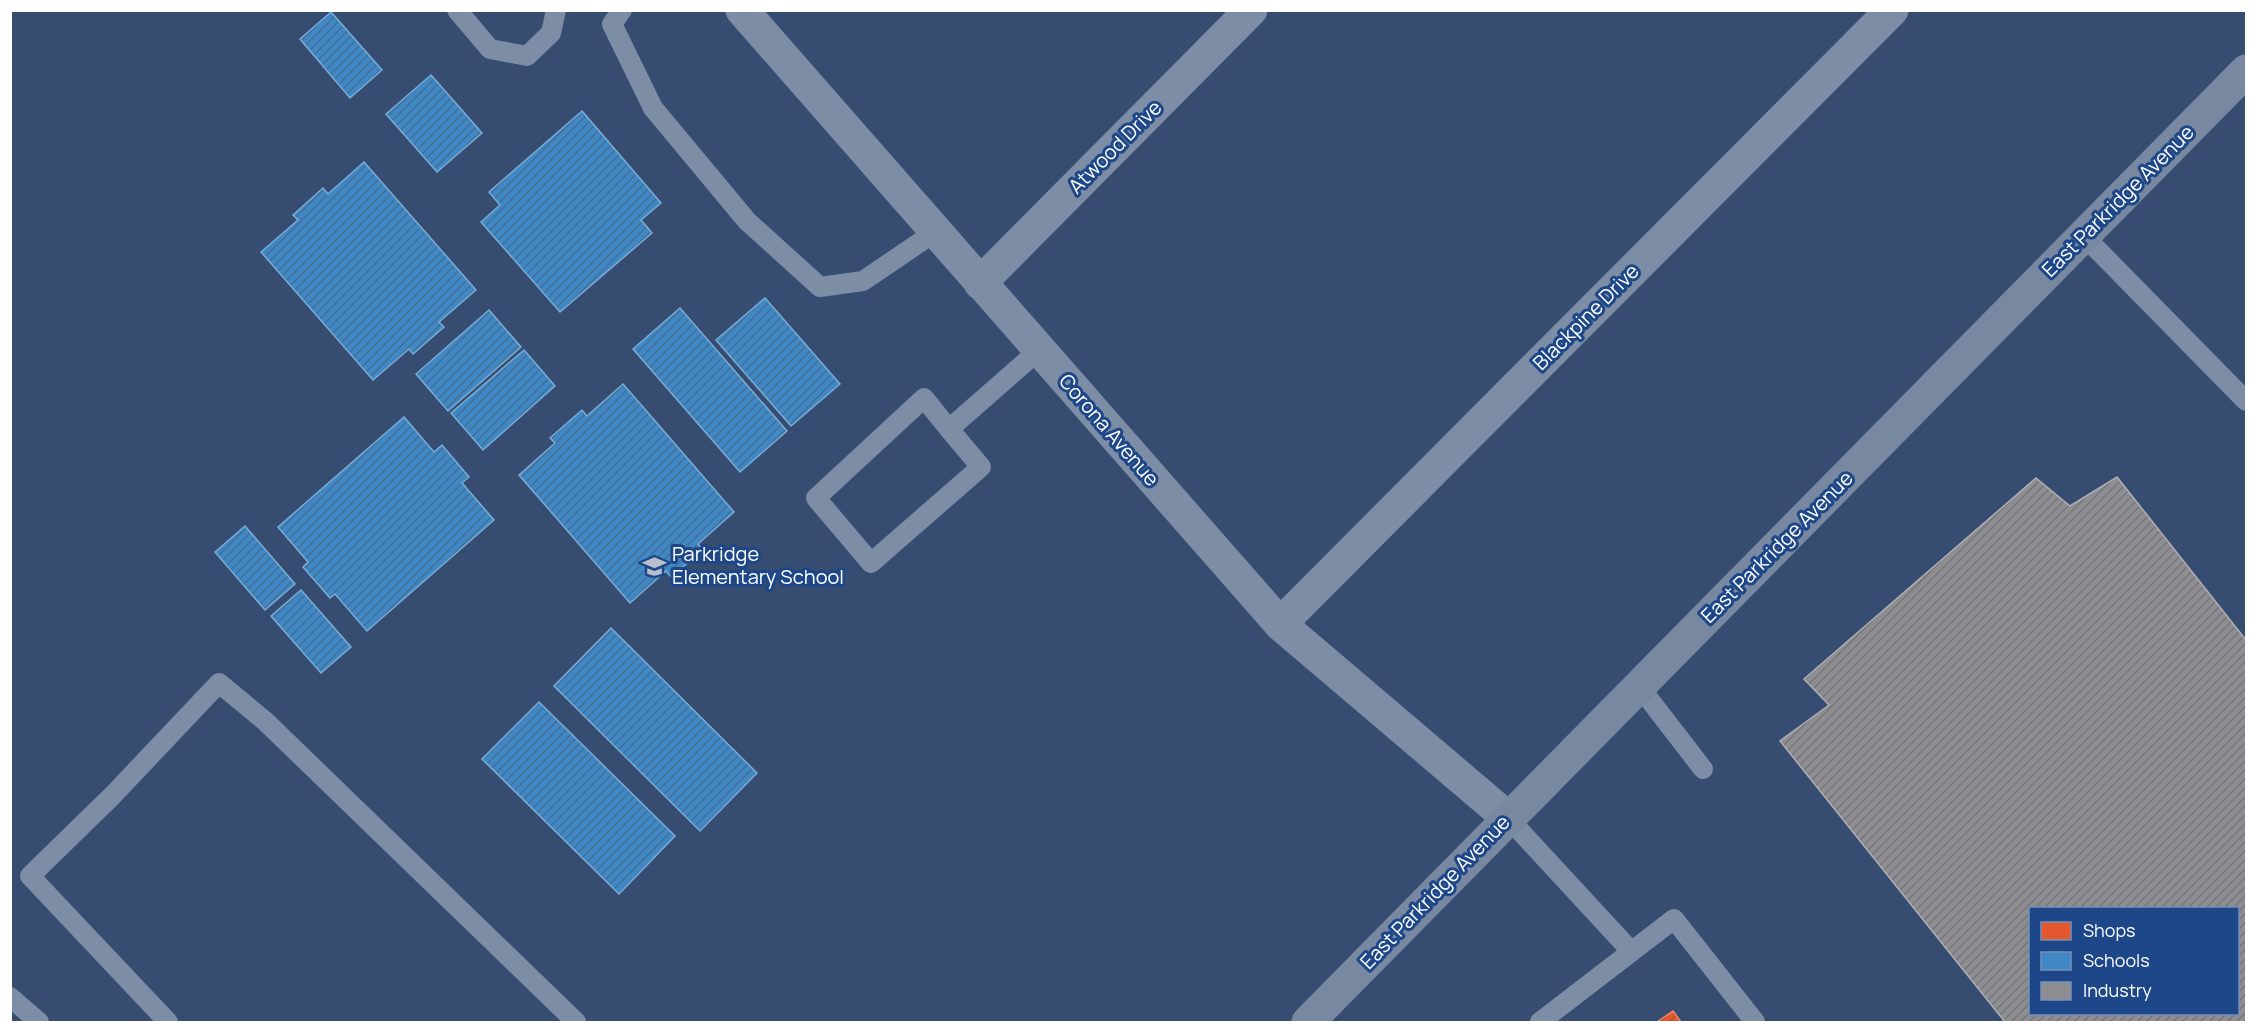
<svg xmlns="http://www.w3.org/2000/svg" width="2257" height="1033" viewBox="0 0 2257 1033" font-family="Manrope,sans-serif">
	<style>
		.shops { fill: url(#shops-hatch); stroke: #ec896d; stroke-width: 1.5 }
		.schools { fill: url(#schools-hatch); stroke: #79acd6; stroke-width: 1.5 }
		.industry { fill: url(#industry-hatch); stroke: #afafb3; stroke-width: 1.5; fill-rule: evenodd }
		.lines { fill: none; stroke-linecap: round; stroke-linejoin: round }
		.service { stroke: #7d8da5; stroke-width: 20 }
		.minor { stroke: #7d8da5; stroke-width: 33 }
		.secondary { stroke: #7888a1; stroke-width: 33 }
		.labels { text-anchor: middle; stroke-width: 6; stroke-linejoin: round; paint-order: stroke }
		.street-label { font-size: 20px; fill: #fff; stroke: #1d4788 }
		.poi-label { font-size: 20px; fill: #fff; stroke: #1d4788; text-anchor: start }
	</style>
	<defs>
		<pattern id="shops-hatch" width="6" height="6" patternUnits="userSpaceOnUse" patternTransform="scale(1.5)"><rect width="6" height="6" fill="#e4572e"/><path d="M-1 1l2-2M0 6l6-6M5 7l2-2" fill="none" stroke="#af5338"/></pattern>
		<pattern id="schools-hatch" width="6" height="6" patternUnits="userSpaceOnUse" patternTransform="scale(1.5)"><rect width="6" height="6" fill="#3f88c5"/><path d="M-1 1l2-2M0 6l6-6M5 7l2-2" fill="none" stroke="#447095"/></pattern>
		<pattern id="industry-hatch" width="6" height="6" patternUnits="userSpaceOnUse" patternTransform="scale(1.5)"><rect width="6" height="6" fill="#8d8d92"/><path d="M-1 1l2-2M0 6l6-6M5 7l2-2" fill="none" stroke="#76767a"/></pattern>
	</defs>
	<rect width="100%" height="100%" fill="#364c70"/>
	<!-- shops -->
	<polygon class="shops" points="1673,1011 1681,1022 1657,1022"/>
	<!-- schools -->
	<g class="schools">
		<polygon points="331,12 382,70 350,98 300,39"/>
		<polygon points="431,75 482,133 437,172 386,114"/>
		<polygon points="582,111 661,203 641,220 652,233 560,312 481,222 500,205 489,192"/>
		<polygon points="364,162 476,290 439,322 444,327 413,354 409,349 373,380 261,252 298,220 293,215 323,188 328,194"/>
		<polygon points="765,298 840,384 791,426 716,340"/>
		<polygon points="680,308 787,431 740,472 633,349"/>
		<polygon points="489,310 521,347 448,411 416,374"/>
		<polygon points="524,350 555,386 483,450 451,413"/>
		<polygon points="623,384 734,512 698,544 703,550 671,577 666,571 630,603 519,475 555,443 550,438 582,410 587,416"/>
		<polygon points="404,417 434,452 442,445 469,477 462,483 494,520 367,631 335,594 330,598 303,567 308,562 278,527"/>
		<polygon points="245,526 295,584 265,610 215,552"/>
		<polygon points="301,590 351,647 321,673 271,616"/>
		<polygon points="611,628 757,773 700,831 554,686"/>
		<polygon points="539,702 675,836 619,894 482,759"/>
	</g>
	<!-- industry -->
	<path class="industry" d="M2117,477L2246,640V1022H2005L1780,741L1829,705L1804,679L2036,478L2070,506ZM2030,908H2238V1014H2030Z"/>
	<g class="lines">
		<!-- service -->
		<g class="service">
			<polyline points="457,10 490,49 527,56 551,33 556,10"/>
			<polyline points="622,10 612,24 653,108 747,221 820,287 863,281 935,232"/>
			<polyline points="2084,236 2246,401"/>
			<polyline points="949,429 981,467 871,563 816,498 924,398 949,429 1039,350"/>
			<polyline points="1639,686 1703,769"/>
			<polyline points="1508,818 1631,951"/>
			<polyline points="10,997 39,1022"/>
			<polyline points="168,1022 30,876 113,795 219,683 265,721 576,1022"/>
			<polyline points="1540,1022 1674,919 1755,1022"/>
		</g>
		<!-- minor -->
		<g class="minor">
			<polyline points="742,10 1280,624 1508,818"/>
			<polyline points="980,283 1251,10"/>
			<polyline points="1280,624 1892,10"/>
		</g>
		<!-- secondary -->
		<polyline class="secondary" points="1308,1022 2246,71"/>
	</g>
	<!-- icons -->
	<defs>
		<symbol id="school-bare" viewBox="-9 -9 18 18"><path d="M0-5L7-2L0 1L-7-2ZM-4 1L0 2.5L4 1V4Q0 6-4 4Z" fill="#b9c0cd" stroke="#1d4788" stroke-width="2.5" paint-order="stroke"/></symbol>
	</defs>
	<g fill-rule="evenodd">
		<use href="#school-bare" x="638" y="550" width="33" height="33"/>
	</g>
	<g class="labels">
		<!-- street labels -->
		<g class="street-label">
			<text transform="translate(1115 147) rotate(-45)" y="7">Atwood Drive</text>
			<text transform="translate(2118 201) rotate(-45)" y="7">East Parkridge Avenue</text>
			<text transform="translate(1586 317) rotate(-45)" y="7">Blackpine Drive</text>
			<text transform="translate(1109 430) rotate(49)" y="7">Corona Avenue</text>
			<text transform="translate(1777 547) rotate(-45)" y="7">East Parkridge Avenue</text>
			<text transform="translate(1435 892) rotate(-46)" y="7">East Parkridge Avenue</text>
		</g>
		<!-- poi labels -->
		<g class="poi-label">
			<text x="672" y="561">Parkridge<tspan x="672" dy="23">Elementary School</tspan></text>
		</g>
	</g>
	<!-- border -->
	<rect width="2257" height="1033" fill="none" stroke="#ffffff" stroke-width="24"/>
	<!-- legend -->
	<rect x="2029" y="907" width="210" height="108" fill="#1d4788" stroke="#7791b8" stroke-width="1.5"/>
	<rect x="2041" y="922" width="30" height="18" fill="#e4572e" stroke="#7791b8" stroke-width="1.5"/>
	<text x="2083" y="937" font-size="18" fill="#ffffff">Shops</text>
	<rect x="2041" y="952" width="30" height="18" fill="#3f88c5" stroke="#7791b8" stroke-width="1.5"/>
	<text x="2083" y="967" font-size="18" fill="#ffffff">Schools</text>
	<rect x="2041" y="982" width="30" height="18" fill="#8d8d92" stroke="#7791b8" stroke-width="1.5"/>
	<text x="2083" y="997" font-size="18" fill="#ffffff">Industry</text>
</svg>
